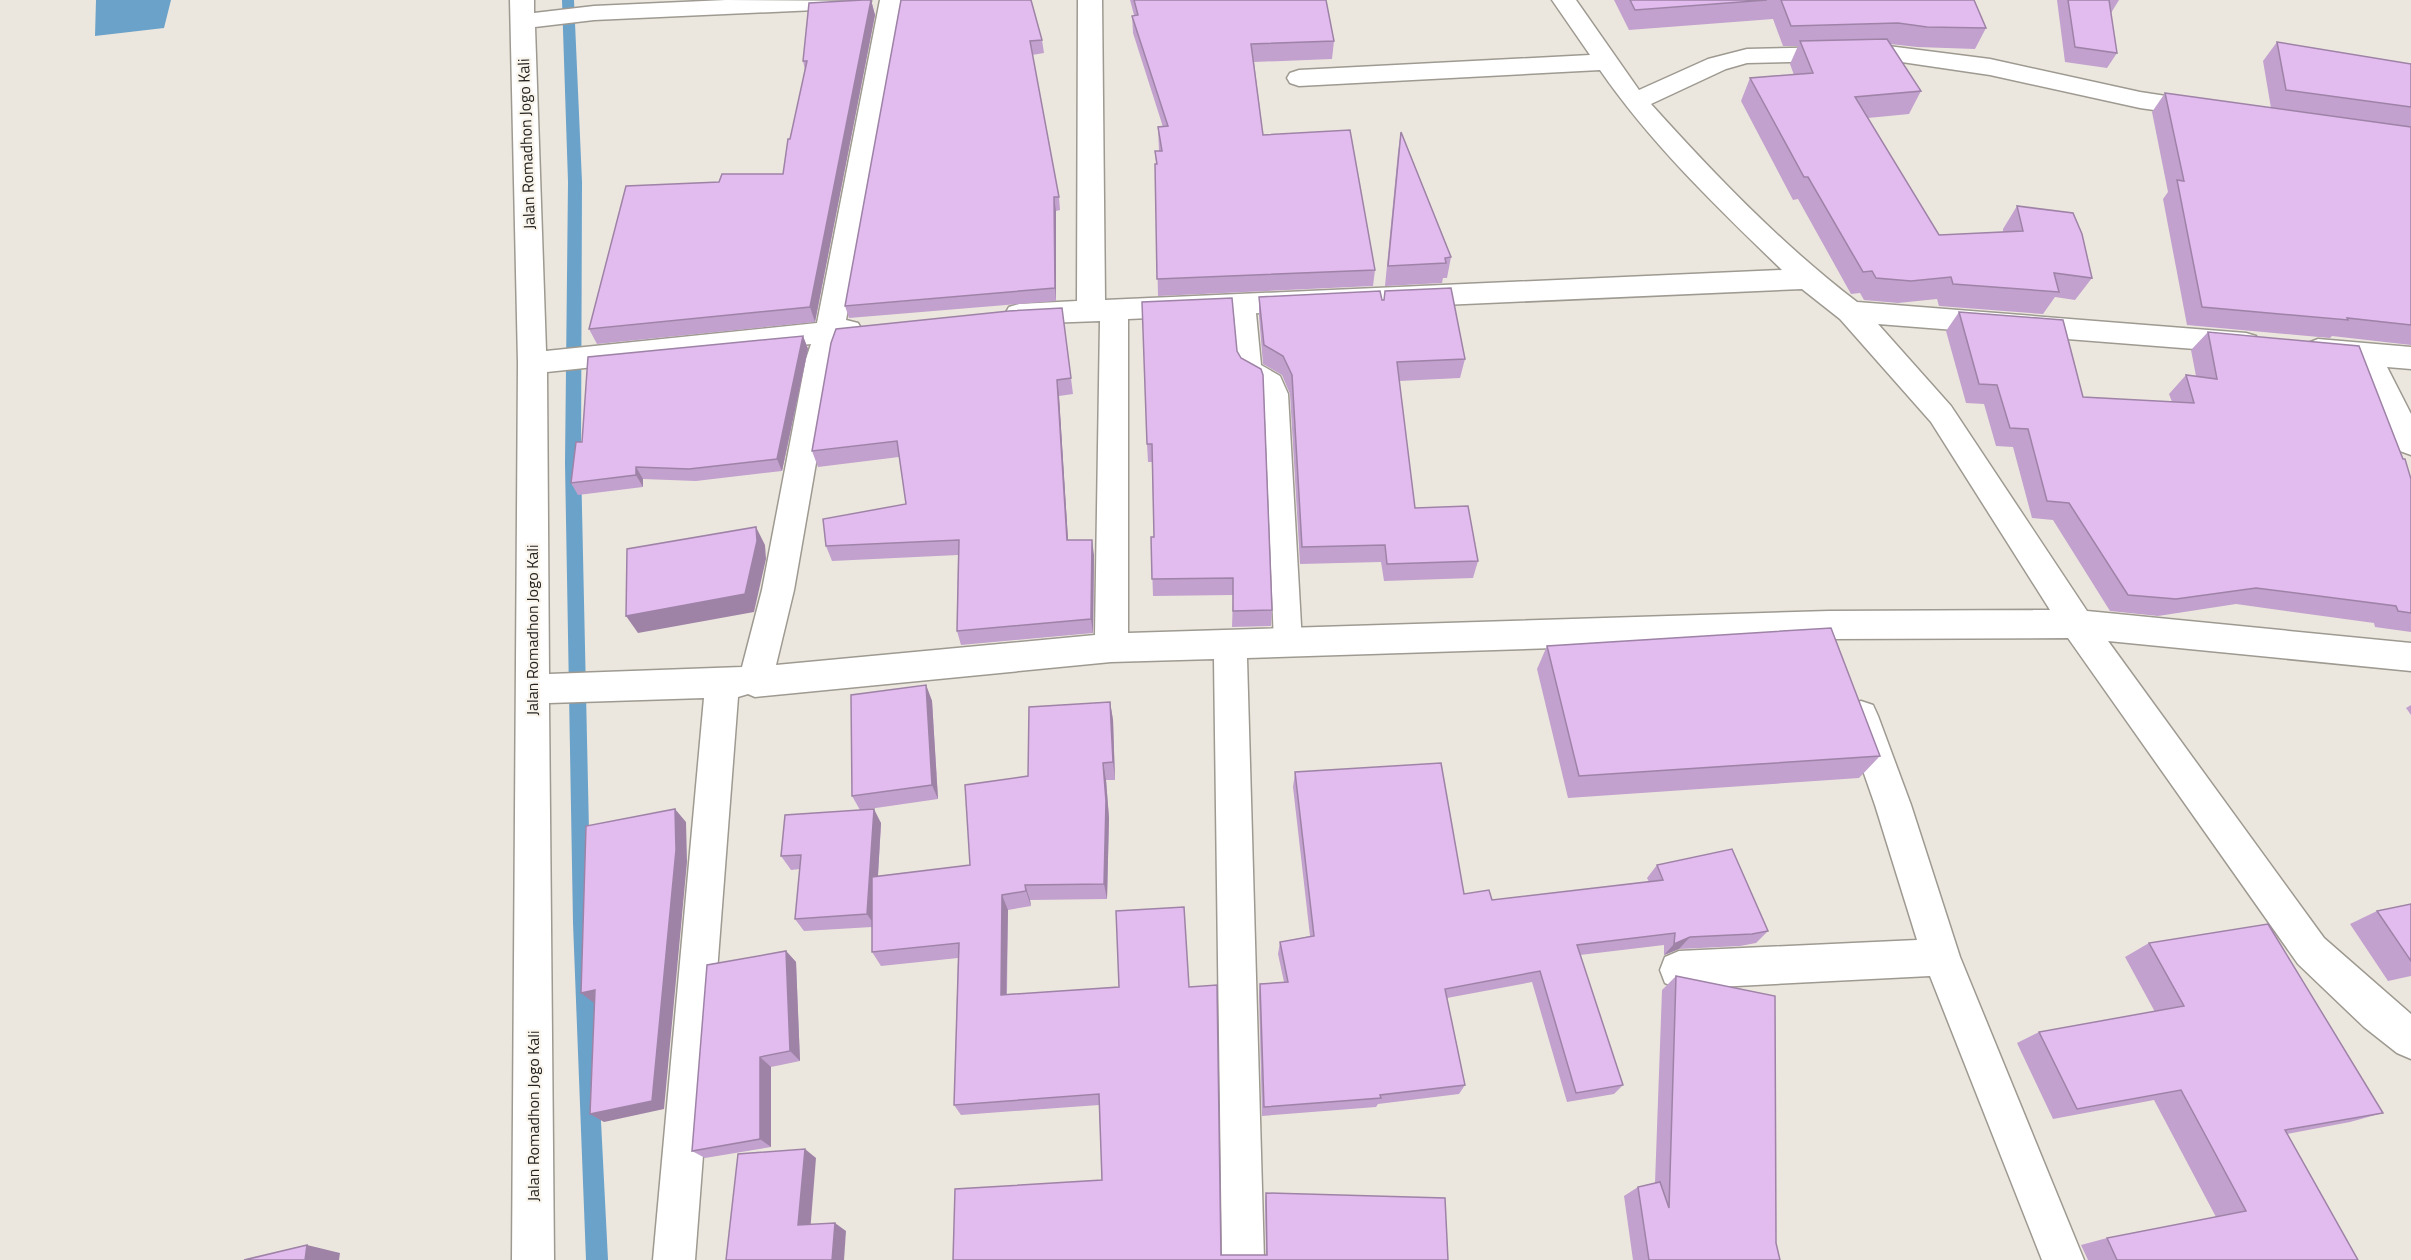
<svg xmlns="http://www.w3.org/2000/svg" width="2411" height="1260" viewBox="0 0 2411 1260" font-family="'Titillium Web',sans-serif">
	<style>
		.water { fill: #6ba2ca }
		.lines { fill: none; stroke-linecap: round; stroke-linejoin: round }
		.stream { fill: #6ba2ca; fill-rule: evenodd }
		.lane-casing { stroke: #9e9a91; stroke-width: 3 }
		.street-casing { stroke: #9e9a91; stroke-width: 3 }
		.lane { fill: #fff; fill-rule: evenodd }
		.street { fill: #fff; fill-rule: evenodd }
		.wall { fill: #c2a1ce }
		.shaded-wall { fill: #9e83a7 }
		.building { fill: #e2bbef; stroke: #9e83a7; stroke-width: 1.5 }
		.labels { text-anchor: middle; stroke-width: 4.5; stroke-linejoin: round; paint-order: stroke }
		.street-label { font-size: 16px; fill: #252320; stroke: #f9f5ec }
	</style>
	<rect width="100%" height="100%" fill="#ece7de"/>
	<!-- water -->
	<polygon class="water" points="96,0 171,0 164,28 95,36"/>
	<g class="lines">
		<!-- stream -->
		<polygon class="stream" points="562,0 574,0 582,182 581,463 591,923 608,1260 586,1260 573,923 565,463 568,182"/>
		<defs>
			<polygon id="lane" points="1244,295 1252,297 1255,303 1261,365 1280,376 1288,394 1302,643 1298,651 1288,655 1278,651 1274,643 1264,394 1262,387 1242,375 1238,369 1233,303 1236,297"/>
			<g id="street">
				<path d="M510,0H534V13L594,6L726,0L871,1L867,6L859,8L594,20L535,27L546,351L817,323L880,0H904L846,320L858,323L862,330L858,337L841,341L834,359L794,590L776,665L1095,635L1100,321L1019,324L1009,321L1005,314L1009,307L1019,304L1077,301L1078,0H1102L1105,300L1782,270C1717,207 1652,145 1600,70L1299,86L1290,83L1287,78L1290,73L1299,70L1590,55L1552,0H1576L1639,90L1708,59L1747,49L1888,46L1990,59L2140,92L2212,103L2215,109L2212,115L2203,117L2140,108L1990,75L1888,60L1747,63L1726,69L1651,104C1715,175 1781,244 1857,302L2246,333L2256,336L2260,343L2256,350L2246,353L1878,324L1951,406L2087,611L2411,643V671L2108,641L2324,938L2411,1014V1059L2397,1053L2364,1027L2298,964L2068,638L1829,639L1247,658L1264,1260H1222L1214,659L1111,662L755,697L748,694L738,697L695,1260H653L704,698L549,703L554,1260H512L518,363ZM1802,289L1840,319L1931,422L2050,610L1829,611L1128,633V319ZM811,344L806,359L762,590L742,667L549,674L547,372Z"/>
				<polygon points="2318,339 2411,347 2411,369 2387,367 2411,414 2411,455 2400,451 2357,364 2308,357 2304,350 2308,343"/>
				<polygon points="1861,701 1873,705 1878,716 1911,805 1960,957 2084,1260 2042,1260 1930,976 1679,989 1665,983 1660,970 1665,957 1679,951 1917,940 1875,805 1844,716 1849,705"/>
			</g>
		</defs>
		<!-- lane casing -->
		<use href="#lane" class="lane-casing"/>
		<!-- street casing -->
		<use href="#street" class="street-casing"/>
		<!-- lane -->
		<use href="#lane" class="lane"/>
		<!-- street -->
		<use href="#street" class="street"/>
	</g>
	<!-- wall -->
	<g class="wall">
		<polygon points="871,0 875,15 815,322 597,344 589,329 783,174 805,70 803,61"/>
		<polygon points="901,0 1042,40 1044,53 1032,55 1059,197 1060,210 1056,211 1056,301 849,318 845,306"/>
		<polygon points="1130,0 1326,0 1334,41 1332,59 1254,62 1263,135 1375,270 1373,286 1158,296 1155,164 1156,164 1155,151 1159,151 1158,127 1163,127 1133,33 1132,16 1134,15"/>
		<polygon points="1614,0 1974,0 1986,28 1975,49 1917,47 1890,44 1921,91 1909,114 1868,118 1939,235 2003,232 2003,229 2017,206 2092,278 2075,300 2055,297 2043,314 1939,306 1937,299 1898,303 1864,300 1860,293 1851,294 1798,199 1793,200 1741,101 1750,78 1794,75 1790,64 1798,46 1783,46 1773,19 1629,30"/>
		<polygon points="2057,0 2119,0 2111,13 2117,53 2107,68 2065,62"/>
		<polygon points="2277,42 2411,64 2411,345 2332,336 2330,338 2187,325 2163,199 2168,192 2152,112 2165,93 2271,108 2263,61"/>
		<polygon points="1401,132 1451,257 1447,278 1443,278 1442,283 1385,286 1398,152"/>
		<polygon points="1259,297 1382,300 1465,359 1460,378 1399,381 1415,508 1478,561 1473,578 1384,581 1381,562 1300,564 1290,394 1282,375 1263,364 1259,316"/>
		<polygon points="1062,308 1073,394 1059,396 1068,540 1094,555 1093,633 961,645 957,631 958,555 832,561 826,546 906,504 899,457 818,467 812,451"/>
		<polygon points="1959,312 2083,397 2172,402 2169,394 2186,375 2196,376 2191,350 2208,332 2403,459 2411,479 2411,632 2375,627 2374,623 2236,604 2158,616 2110,611 2053,520 2032,518 2013,447 1996,446 1984,404 1966,403 1946,331"/>
		<polygon points="803,336 808,349 782,471 696,481 643,479 643,487 578,495 571,483 582,442"/>
		<polygon points="1237,351 1272,610 1271,626 1232,627 1233,595 1153,596 1151,537 1154,537 1152,462 1148,462 1147,444"/>
		<polygon points="1547,646 1880,756 1859,778 1568,798 1537,669"/>
		<polygon points="926,685 932,701 938,799 869,809 881,823 878,876 970,865 1028,776 1110,702 1113,720 1115,780 1106,780 1109,818 1107,899 1030,900 1031,906 1008,910 1007,994 1189,987 1221,1255 1266,1255 1265,1201 1266,1193 1448,1260 953,1260 1102,1180 1099,1105 961,1115 954,1105 958,958 881,966 872,952 872,927 804,931 795,919 800,869 791,870 781,856 860,810 852,796"/>
		<polygon points="2411,705 2411,715 2406,708"/>
		<polygon points="1295,772 1464,894 1492,900 1649,882 1647,878 1657,865 1768,931 1756,943 1740,946 1679,949 1664,955 1664,945 1580,955 1623,1085 1614,1094 1567,1102 1532,982 1447,998 1465,1085 1459,1094 1378,1104 1376,1107 1262,1116 1259,995 1260,984 1284,982 1278,954 1280,942 1310,936 1293,787"/>
		<polygon points="2411,904 2411,976 2388,981 2350,924 2377,911"/>
		<polygon points="2149,943 2383,1113 2350,1122 2287,1134 2358,1260 2088,1260 2081,1245 2107,1238 2216,1217 2154,1100 2053,1119 2017,1043 2039,1032 2155,1012 2125,957"/>
		<polygon points="786,951 796,962 800,1061 771,1067 771,1147 705,1158 692,1151"/>
		<polygon points="1676,976 1776,1243 1780,1260 1633,1260 1624,1196 1638,1187 1655,1183 1662,990"/>
	</g>
	<!-- shaded-wall -->
	<g class="shaded-wall">
		<polygon points="871,0 875,15 815,322 810,307"/>
		<polygon points="1054,197 1056,211 1056,301 1055,288"/>
		<polygon points="803,336 808,349 782,471 777,459"/>
		<polygon points="1057,380 1059,396 1069,555 1067,540"/>
		<polygon points="636,467 643,479 643,487 636,475"/>
		<polygon points="756,527 765,545 766,559 754,612 638,633 626,616"/>
		<polygon points="1092,540 1094,555 1093,633 1091,619"/>
		<polygon points="926,685 932,701 938,799 932,785"/>
		<polygon points="1110,702 1113,720 1115,780 1113,762"/>
		<polygon points="1103,763 1106,780 1109,818 1107,899 1104,884"/>
		<polygon points="675,809 686,822 687,862 664,1109 604,1122 590,1114"/>
		<polygon points="874,809 881,823 875,926 867,914"/>
		<polygon points="1025,885 1030,900 1031,906 1026,891"/>
		<polygon points="1002,895 1008,910 1006,1008 1001,995"/>
		<polygon points="1690,937 1679,949 1664,955 1674,944"/>
		<polygon points="786,951 796,962 800,1061 790,1051"/>
		<polygon points="595,990 594,1003 581,993"/>
		<polygon points="760,1057 771,1067 771,1147 760,1139"/>
		<polygon points="805,1149 816,1158 810,1233 798,1225"/>
		<polygon points="835,1223 846,1231 844,1260 832,1260"/>
		<polygon points="307,1245 340,1253 339,1260 305,1260"/>
	</g>
	<!-- building -->
	<g class="building">
		<polygon points="863,0 871,0 810,307 589,329 626,186 719,182 722,174 783,174 788,139 790,139 807,61 803,61 809,3"/>
		<polygon points="901,0 1031,0 1042,40 1030,41 1059,197 1054,197 1055,288 845,306"/>
		<polygon points="1134,0 1326,0 1334,41 1251,44 1263,135 1350,130 1375,270 1157,279 1155,164 1157,164 1155,151 1162,151 1158,127 1168,126 1132,16 1138,15"/>
		<polygon points="1630,0 1767,0 1635,10"/>
		<polygon points="1781,0 1974,0 1986,28 1927,27 1898,23 1791,26"/>
		<polygon points="2068,0 2109,0 2117,53 2075,47"/>
		<polygon points="1887,39 1921,91 1855,97 1939,235 2023,231 2017,206 2073,213 2082,234 2092,278 2054,273 2059,292 1953,284 1951,277 1911,281 1876,278 1872,271 1863,272 1808,177 1804,177 1750,78 1813,73 1800,41"/>
		<polygon points="2277,42 2411,64 2411,107 2286,90"/>
		<polygon points="2165,93 2411,127 2411,325 2347,318 2348,320 2202,307 2177,180 2184,181"/>
		<polygon points="1401,132 1451,257 1445,258 1446,263 1388,266"/>
		<polygon points="1451,288 1465,359 1397,362 1415,508 1468,506 1478,561 1387,564 1385,545 1302,547 1292,375 1283,356 1264,345 1259,297 1380,291 1382,300 1384,300 1385,291"/>
		<polygon points="1232,298 1237,351 1241,358 1261,369 1263,375 1272,610 1233,611 1233,578 1152,579 1151,537 1154,537 1152,444 1147,444 1142,302"/>
		<polygon points="1062,308 1071,378 1057,380 1067,540 1092,540 1091,619 957,631 959,540 826,546 823,519 906,504 897,441 812,451 831,343 836,329 1009,311"/>
		<polygon points="1959,312 2063,320 2083,397 2194,403 2186,375 2217,379 2208,332 2359,346 2403,459 2405,459 2411,479 2411,613 2398,611 2396,606 2256,588 2176,599 2128,595 2069,503 2047,501 2028,429 2010,428 1997,385 1979,384"/>
		<polygon points="803,336 777,459 689,469 636,467 636,475 571,483 576,442 582,442 588,357"/>
		<polygon points="756,527 757,541 745,594 626,616 627,549"/>
		<polygon points="1831,628 1880,756 1579,776 1547,646"/>
		<polygon points="926,685 932,785 852,796 851,695"/>
		<polygon points="1110,702 1113,762 1103,763 1106,801 1104,884 1025,885 1026,891 1002,895 1001,995 1119,987 1116,911 1184,907 1189,987 1217,985 1221,1255 1267,1255 1266,1193 1445,1198 1448,1260 953,1260 955,1189 1102,1180 1099,1094 954,1105 959,943 872,952 872,877 970,865 965,785 1028,776 1029,707"/>
		<polygon points="1441,763 1464,894 1489,890 1492,900 1663,880 1657,865 1732,849 1768,931 1752,934 1690,937 1674,944 1675,933 1577,945 1623,1085 1576,1093 1540,971 1445,989 1465,1085 1380,1095 1381,1098 1264,1107 1260,984 1288,982 1280,942 1314,936 1295,772"/>
		<polygon points="675,809 676,850 652,1101 590,1114 595,990 581,993 586,826"/>
		<polygon points="874,809 867,914 795,919 801,855 781,856 785,815"/>
		<polygon points="2411,904 2411,961 2377,911"/>
		<polygon points="2268,924 2383,1113 2285,1130 2358,1260 2117,1260 2107,1238 2246,1211 2181,1090 2077,1109 2039,1032 2184,1006 2149,943"/>
		<polygon points="786,951 790,1051 760,1057 760,1139 692,1151 707,965"/>
		<polygon points="1676,976 1775,996 1776,1243 1780,1260 1649,1260 1638,1187 1660,1182 1669,1208"/>
		<polygon points="805,1149 798,1225 835,1223 832,1260 726,1260 738,1154"/>
		<polygon points="307,1245 305,1260 244,1260"/>
	</g>
	<g class="labels">
		<!-- street labels -->
		<g class="street-label">
			<text transform="translate(526 144) rotate(-92)" y="6">Jalan Romadhon Jogo Kali</text>
			<text transform="translate(532 630) rotate(-90)" y="6">Jalan Romadhon Jogo Kali</text>
			<text transform="translate(533 1116) rotate(-90)" y="6">Jalan Romadhon Jogo Kali</text>
		</g>
	</g>
</svg>
